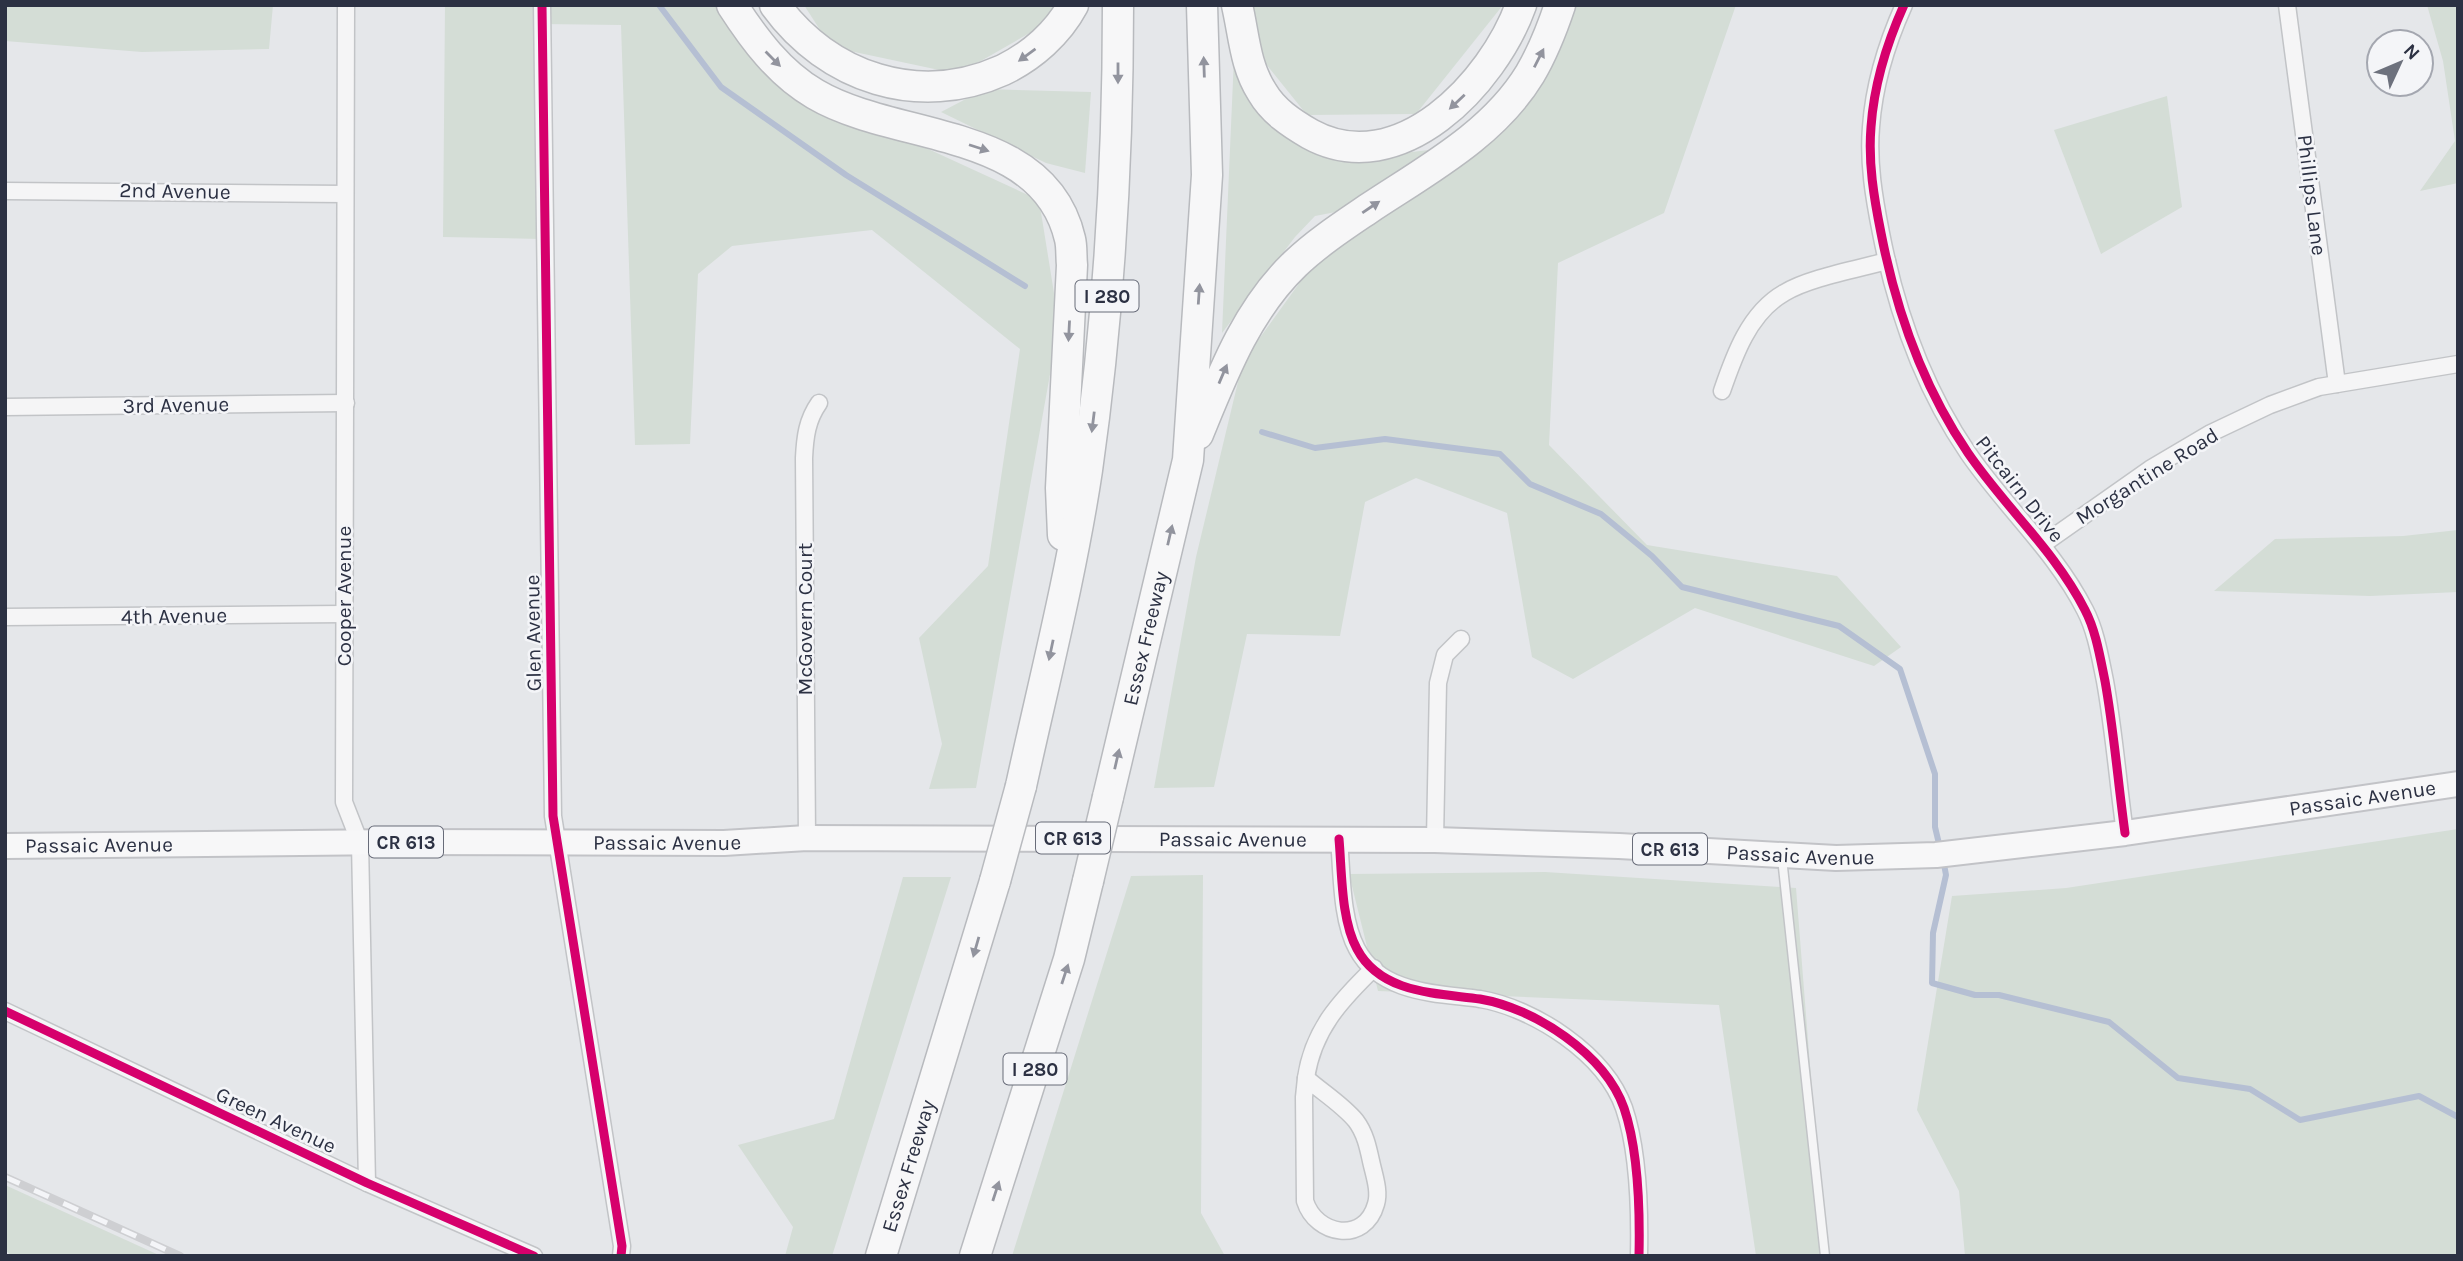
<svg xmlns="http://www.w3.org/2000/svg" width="2463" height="1261" viewBox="0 0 2463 1261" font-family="Karla,sans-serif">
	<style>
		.green { fill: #d4ddd6 }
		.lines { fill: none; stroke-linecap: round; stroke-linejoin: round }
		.stream { stroke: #b5bfd3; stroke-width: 6 }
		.lane-casing { stroke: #c2c4c7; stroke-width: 11 }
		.street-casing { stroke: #c2c4c7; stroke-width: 19 }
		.primary-casing { stroke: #c2c3c7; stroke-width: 28 }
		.highway-casing { stroke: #b8babe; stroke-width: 33 }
		.lane { stroke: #f5f5f6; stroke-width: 8 }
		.street { stroke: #f5f5f6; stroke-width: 16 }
		.primary { stroke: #f7f7f8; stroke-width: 24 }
		.highway { stroke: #f7f7f8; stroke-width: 30 }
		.rail-casing { stroke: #cecfd2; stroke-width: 8 }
		.rail { stroke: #f4f5f8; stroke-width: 5; stroke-dasharray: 16; stroke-linecap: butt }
		.highway-bridge-casing { stroke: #b8babe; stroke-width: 33; stroke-linecap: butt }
		.highway-bridge { stroke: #f7f7f8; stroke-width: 30 }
		.cycleway-casing { stroke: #f4f5f8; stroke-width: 13 }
		.cycleway { stroke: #d6006c; stroke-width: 9 }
		.oneway { fill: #92949e }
		.labels { text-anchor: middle; stroke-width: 5; stroke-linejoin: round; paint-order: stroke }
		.shield { fill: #f4f5f8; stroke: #686c79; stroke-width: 2 }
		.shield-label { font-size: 19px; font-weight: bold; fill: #2c3143 }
		.street-label { font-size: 21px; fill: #2c3143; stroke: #f4f5f8 }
	</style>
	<rect width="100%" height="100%" fill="#e5e7ea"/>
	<!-- green -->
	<g class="green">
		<polygon points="5,5 273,5 269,49 142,52 5,41"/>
		<polygon points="445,5 730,5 778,80 1039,200 1059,324 976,788 929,789 942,744 919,638 988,566 1020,349 872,230 732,246 698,274 690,444 635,445 621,25 542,24 541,239 443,237"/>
		<polygon points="804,5 1056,5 1049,22 958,74 831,47"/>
		<polygon points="1247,5 1503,5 1416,114 1307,115 1253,48"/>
		<polygon points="1571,5 1736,5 1664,213 1558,263 1549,445 1647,545 1837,576 1901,647 1874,666 1695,608 1573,679 1532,657 1507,513 1416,478 1365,502 1340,636 1247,634 1214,787 1154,788 1196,557 1243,361 1316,260 1463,161"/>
		<polygon points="2427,5 2458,5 2458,183 2420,191 2455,141 2443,61"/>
		<polygon points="1234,57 1256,100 1378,156 1437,149 1341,211 1315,216 1295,237 1222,333"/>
		<polygon points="985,89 1091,92 1085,173 1046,163 941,112"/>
		<polygon points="2167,96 2182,207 2101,254 2054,130"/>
		<polygon points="2458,530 2458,592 2370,596 2214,591 2275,539 2403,536"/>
		<polygon points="2458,829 2458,1256 1965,1256 1959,1191 1917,1110 1952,896 2066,888"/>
		<polygon points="1545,872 1796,888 1825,1256 1756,1256 1719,1005 1378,991 1349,874"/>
		<polygon points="1203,875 1201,1213 1225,1256 1012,1256 1131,876"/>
		<polygon points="903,877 951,877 832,1256 785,1256 793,1227 738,1145 834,1119"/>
		<polygon points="5,1185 161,1256 12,1256 5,1250"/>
	</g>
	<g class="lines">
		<!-- stream -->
		<g class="stream">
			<polyline points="659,5 721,87 846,175 1025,286"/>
			<polyline points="1262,432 1315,448 1385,439 1500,454 1530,484 1601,514 1652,556 1682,587 1839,626 1900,669 1935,774 1935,827 1940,848"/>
			<polyline points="1943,859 1946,875 1933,933 1932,983 1975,995 1999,995 2109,1022 2178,1078 2250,1089 2300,1120 2419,1096 2458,1117"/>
		</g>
		<defs>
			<polyline id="lane" points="1782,858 1825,1256"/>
			<g id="street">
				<polyline points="346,5 344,802 360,843 367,1183"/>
				<polyline points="542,5 553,816 622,1246 621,1256"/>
				<path d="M1904,5C1886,45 1874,84 1871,127C1868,163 1874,198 1881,233C1896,310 1923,387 1968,453C2005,507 2055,551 2085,610C2096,631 2100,657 2105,681C2114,731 2118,783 2125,833"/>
				<polyline points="2287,5 2337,384"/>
				<polyline points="5,191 345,194"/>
				<path d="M1722,391C1734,356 1749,313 1784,293C1808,278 1858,269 1887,261"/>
				<polyline points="5,407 346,403"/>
				<polyline points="2042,545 2150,469 2211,433 2270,405 2319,387 2458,364"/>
				<polyline points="5,617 344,614"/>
				<path d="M807,838L804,458C805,437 807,420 819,403"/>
				<path d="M1339,839C1342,873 1341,920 1357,949C1381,994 1437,993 1480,999C1534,1008 1605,1054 1624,1108C1639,1152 1640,1210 1639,1256"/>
				<polyline points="1435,840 1438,683 1445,655 1461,639"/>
				<polyline points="5,1011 367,1183 534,1256"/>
				<path d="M1306,1078C1322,1092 1343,1105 1356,1121C1365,1133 1368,1147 1371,1161C1374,1175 1380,1191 1376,1204C1365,1244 1316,1236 1305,1201L1304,1097Z"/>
				<path d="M1306,1078C1313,1030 1340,1001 1374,968"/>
			</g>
			<g id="primary">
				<path id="s1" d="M5,846L395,842L724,843L807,838L1435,840L1619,846L1836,858L1936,855L2125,833L2458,784"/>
			</g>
			<g id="highway">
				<path d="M732,5C754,39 779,73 815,94C896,142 1044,126 1070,239C1072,247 1071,256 1072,265L1061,488L1063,535"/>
				<path d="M775,5C828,78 919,108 1003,70C1032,56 1058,33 1073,5"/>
				<path d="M1237,5C1244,35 1245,66 1262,92C1273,111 1291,123 1310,134C1399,183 1493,83 1521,5"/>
				<path d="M1198,434C1223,373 1247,310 1295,264C1317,243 1343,226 1368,209C1425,171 1493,135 1530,74C1543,52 1552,29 1560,5"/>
				<path d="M1021,786C1044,681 1071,576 1087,470C1109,316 1118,161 1118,5"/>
				<path id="s2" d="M1108,797L1188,460L1207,175L1202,5"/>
				<path id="s3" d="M881,1256L995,881"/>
				<polyline points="975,1256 1069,959 1088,881"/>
			</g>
		</defs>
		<!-- lane casing -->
		<use href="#lane" class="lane-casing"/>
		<!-- street casing -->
		<use href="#street" class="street-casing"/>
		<!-- primary casing -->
		<use href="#primary" class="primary-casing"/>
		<!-- highway casing -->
		<use href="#highway" class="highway-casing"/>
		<!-- lane -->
		<use href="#lane" class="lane"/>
		<!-- street -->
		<use href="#street" class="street"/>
		<!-- primary -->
		<use href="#primary" class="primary"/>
		<!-- highway -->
		<use href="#highway" class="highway"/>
		<defs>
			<polyline id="rail" points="5,1177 180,1256"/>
		</defs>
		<!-- rail casing -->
		<use href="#rail" class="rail-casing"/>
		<!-- rail -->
		<use href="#rail" class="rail"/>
		<defs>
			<g id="highway-bridge">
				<polyline points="995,881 1021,786"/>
				<polyline points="1088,881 1108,797"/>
			</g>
		</defs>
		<!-- highway-bridge casing -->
		<use href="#highway-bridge" class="highway-bridge-casing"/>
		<!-- highway-bridge -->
		<use href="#highway-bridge" class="highway-bridge"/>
		<defs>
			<g id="cycleway">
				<polyline points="542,5 553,816 622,1246 621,1256"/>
				<path d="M1904,5C1886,45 1874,84 1871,127C1868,163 1874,198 1881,233C1896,310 1923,387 1968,453C2005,507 2055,551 2085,610C2096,631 2100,657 2105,681C2114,731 2118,783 2125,833"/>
				<path d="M1339,839C1342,873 1341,920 1357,949C1381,994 1437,993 1480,999C1534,1008 1605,1054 1624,1108C1639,1152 1640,1210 1639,1256"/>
				<polyline points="5,1011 367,1183 534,1256"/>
			</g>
		</defs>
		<!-- cycleway casing -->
		<use href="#cycleway" class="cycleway-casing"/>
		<!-- cycleway -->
		<use href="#cycleway" class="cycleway"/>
	</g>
	<!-- one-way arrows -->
	<defs><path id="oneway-solid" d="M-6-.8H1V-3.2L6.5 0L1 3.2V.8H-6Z" transform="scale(1.75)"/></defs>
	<g class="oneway">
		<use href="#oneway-solid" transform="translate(1027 55) rotate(144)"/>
		<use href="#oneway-solid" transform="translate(1539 58) rotate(-63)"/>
		<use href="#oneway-solid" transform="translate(773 59) rotate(45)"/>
		<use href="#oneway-solid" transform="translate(1204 67) rotate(-92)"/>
		<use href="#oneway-solid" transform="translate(1118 73) rotate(90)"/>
		<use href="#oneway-solid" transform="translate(1457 102) rotate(137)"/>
		<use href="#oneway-solid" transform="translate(979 148) rotate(18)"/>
		<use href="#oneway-solid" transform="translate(1371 207) rotate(-34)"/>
		<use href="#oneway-solid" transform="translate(1199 294) rotate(-86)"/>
		<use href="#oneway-solid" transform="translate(1069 331) rotate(93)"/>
		<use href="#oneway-solid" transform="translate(1223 374) rotate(-67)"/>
		<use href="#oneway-solid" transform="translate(1093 422) rotate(97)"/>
		<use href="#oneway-solid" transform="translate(1170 535) rotate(-77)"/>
		<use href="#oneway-solid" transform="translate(1051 650) rotate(102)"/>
		<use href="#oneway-solid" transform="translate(1117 759) rotate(-77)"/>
		<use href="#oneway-solid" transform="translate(976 947) rotate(106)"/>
		<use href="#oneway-solid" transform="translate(1065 974) rotate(-72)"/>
		<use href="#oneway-solid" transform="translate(996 1191) rotate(-72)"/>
	</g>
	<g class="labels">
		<!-- shield labels -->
		<g class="shield">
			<rect x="1075.5" y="280.5" width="63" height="31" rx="5"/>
			<rect x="1036" y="822.5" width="74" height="31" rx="5"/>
			<rect x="369" y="826.5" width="74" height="31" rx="5"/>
			<rect x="1633" y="833.5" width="74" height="31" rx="5"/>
			<rect x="1003.5" y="1053.5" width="63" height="31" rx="5"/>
		</g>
		<g class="shield-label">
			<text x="1107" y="303">I 280</text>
			<text x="1073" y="845">CR 613</text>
			<text x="406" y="849">CR 613</text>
			<text x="1670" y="856">CR 613</text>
			<text x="1035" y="1076">I 280</text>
		</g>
		<!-- street labels -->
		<g class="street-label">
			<text transform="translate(175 191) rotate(1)" y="7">2nd Avenue</text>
			<text transform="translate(2312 195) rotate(83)" y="7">Phillips Lane</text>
			<text transform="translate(176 405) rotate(-1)" y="7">3rd Avenue</text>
			<text transform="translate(2147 476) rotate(-32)" y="7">Morgantine Road</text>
			<text transform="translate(2020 489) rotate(52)" y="7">Pitcairn Drive</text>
			<text transform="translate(344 596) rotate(-90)" y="7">Cooper Avenue</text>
			<text transform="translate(174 616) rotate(-1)" y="7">4th Avenue</text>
			<text transform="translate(805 619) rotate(-90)" y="7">McGovern Court</text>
			<text transform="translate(533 633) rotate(-91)" y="7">Glen Avenue</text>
			<text dy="7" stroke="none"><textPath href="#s2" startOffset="163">Essex Freeway</textPath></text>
			<text dy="7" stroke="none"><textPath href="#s1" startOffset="2362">Passaic Avenue</textPath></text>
			<text dy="7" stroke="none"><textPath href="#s1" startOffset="1228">Passaic Avenue</textPath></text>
			<text dy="7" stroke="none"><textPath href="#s1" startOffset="662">Passaic Avenue</textPath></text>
			<text dy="7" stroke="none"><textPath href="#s1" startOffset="94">Passaic Avenue</textPath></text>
			<text dy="7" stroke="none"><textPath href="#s1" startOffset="1796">Passaic Avenue</textPath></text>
			<text transform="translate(276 1120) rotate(25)" y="7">Green Avenue</text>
			<text dy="7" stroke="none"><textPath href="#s3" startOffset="94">Essex Freeway</textPath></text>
		</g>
	</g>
	<!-- border -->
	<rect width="2463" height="1261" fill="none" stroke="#2c3143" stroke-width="14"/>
	<!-- north arrow -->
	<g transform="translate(2400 63) rotate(46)"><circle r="33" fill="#f4f5f8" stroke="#a4a7b0" stroke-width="2"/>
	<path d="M0-5L12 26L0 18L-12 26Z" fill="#6d717d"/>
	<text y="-10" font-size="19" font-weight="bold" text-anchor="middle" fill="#2c3143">N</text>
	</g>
</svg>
